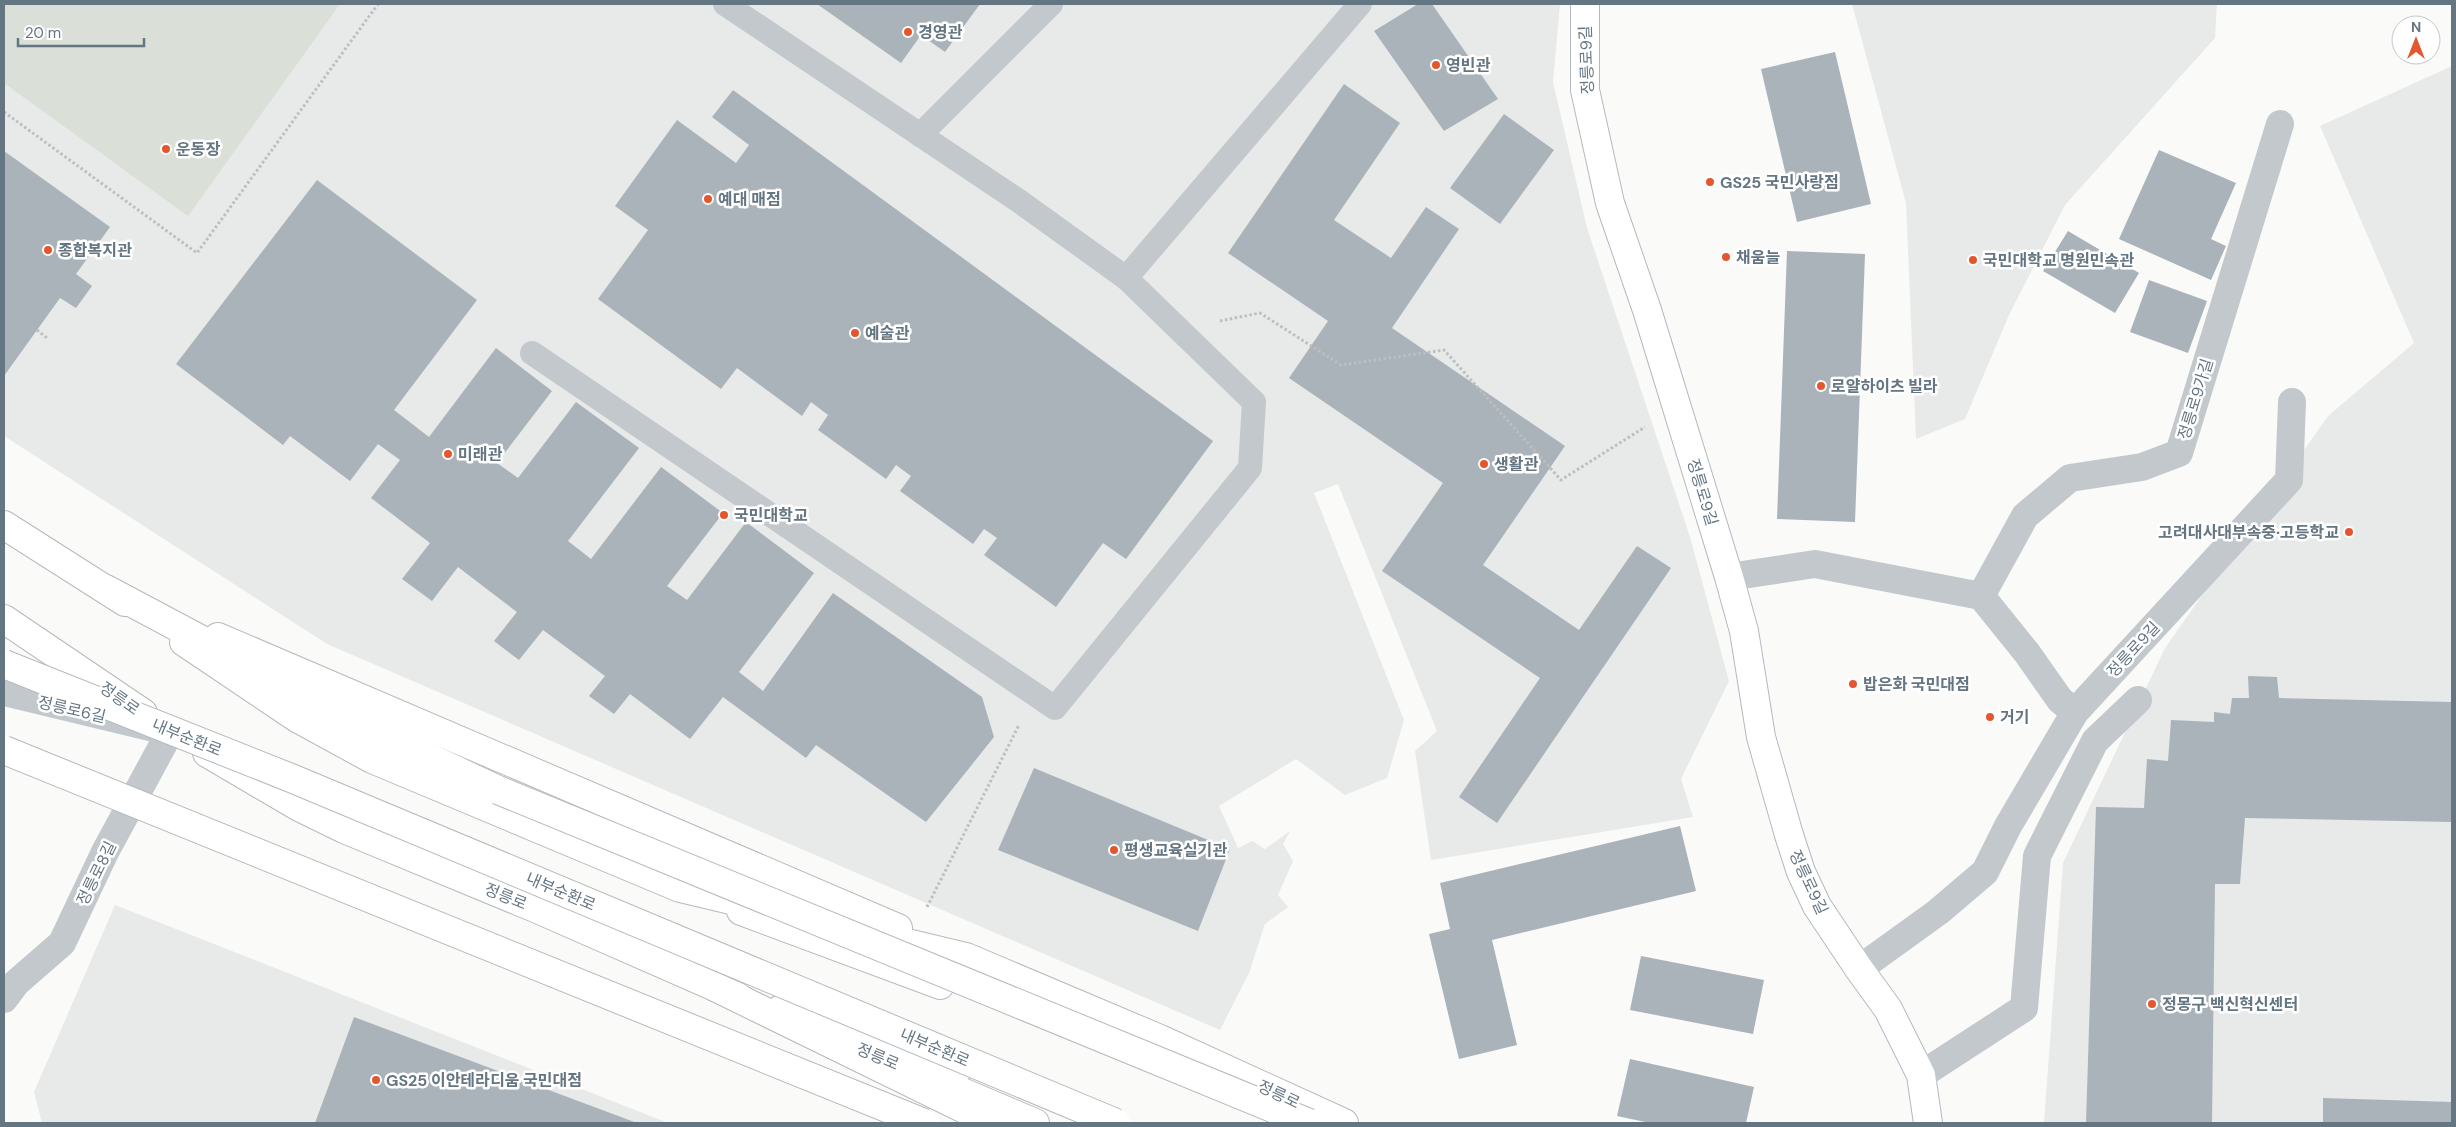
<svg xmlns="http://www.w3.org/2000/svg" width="2456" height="1127" viewBox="0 0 2456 1127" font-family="'DM Sans','Noto Sans KR',sans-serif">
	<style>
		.built { fill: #e8e9e9 }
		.green { fill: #dadfd7 }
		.building { fill: #aab3b9 }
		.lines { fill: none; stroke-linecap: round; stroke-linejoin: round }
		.secondary-casing { stroke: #b3babf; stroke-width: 30 }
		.primary-casing { stroke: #b5babe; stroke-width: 30 }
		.highway-casing { stroke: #b4b9bd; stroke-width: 30 }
		.path { stroke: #bbbfc2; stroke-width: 3; stroke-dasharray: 2.5 2.5; stroke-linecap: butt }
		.lane { stroke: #c3c8cc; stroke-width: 24 }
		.street { stroke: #c3c8cc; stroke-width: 28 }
		.secondary { stroke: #fff; stroke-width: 28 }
		.primary { stroke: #fff; stroke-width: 28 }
		.highway { stroke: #fff; stroke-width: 28 }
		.highway-bridge-casing { stroke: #b4b9bd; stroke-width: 30; stroke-linecap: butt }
		.highway-bridge { stroke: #fff; stroke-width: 28 }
		.poi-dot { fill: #e4572e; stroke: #fff; stroke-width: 2 }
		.labels { text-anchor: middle; stroke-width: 5; stroke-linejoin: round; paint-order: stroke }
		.poi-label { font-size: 16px; font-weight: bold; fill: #657683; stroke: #fff; text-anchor: start }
		.street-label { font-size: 16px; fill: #657683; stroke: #fff }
	</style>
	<rect width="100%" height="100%" fill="#fafaf8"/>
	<!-- built -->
	<g class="built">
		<polygon points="4,4 1560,4 1553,82 1587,228 1690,537 1729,681 1681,779 1693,817 1431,860 1415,751 1437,731 1338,484 1314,493 1404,720 1387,778 1345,795 1296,759 1219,806 1238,848 1252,841 1265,849 1290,831 1283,844 1293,861 1278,895 1288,907 1265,924 1249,973 1220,1030 327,644 4,436"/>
		<polygon points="1852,4 2217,4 2215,38 2065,205 2009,315 1965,419 1916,439 1906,203"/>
		<polygon points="2452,66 2452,1123 2044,1123 2063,863 2165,648 2328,416 2414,343 2320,126"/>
		<polygon points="115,905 668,1123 42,1123 34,1092"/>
	</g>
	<!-- green -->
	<polygon class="green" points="4,4 340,4 188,216 4,83"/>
	<!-- building -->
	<g class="building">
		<polygon points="817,4 980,4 945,52 921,35 901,63"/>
		<polygon points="1418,4 1432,4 1498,99 1444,131 1374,31"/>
		<polygon points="1835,52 1871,204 1797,222 1761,69"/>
		<polygon points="1344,84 1400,123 1334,220 1391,258 1426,207 1459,229 1392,328 1565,446 1483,565 1579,630 1637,546 1671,568 1497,823 1459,797 1540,678 1382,571 1443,483 1289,378 1328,321 1228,253"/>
		<polygon points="733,90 1213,441 1126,559 1103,543 1056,607 984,555 997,538 984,529 973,544 900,491 911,476 896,465 886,479 818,430 828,415 811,402 802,416 737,368 721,389 598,299 648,230 615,206 677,120 736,163 749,145 712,117"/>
		<polygon points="1504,114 1554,150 1500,224 1450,188"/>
		<polygon points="2159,150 2236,183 2211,239 2226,246 2211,280 2119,239"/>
		<polygon points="4,151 110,227 76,274 92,286 76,308 60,298 4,376"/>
		<polygon points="317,180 477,300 394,410 429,437 496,348 552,391 497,463 518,478 576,402 639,448 568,541 591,559 661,467 723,513 667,586 687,600 746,522 814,573 739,672 763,691 833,593 982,697 994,737 926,822 816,745 806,758 723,697 690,739 630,694 614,714 589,696 605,676 543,630 519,660 494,641 517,612 458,567 432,601 402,579 430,543 371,498 400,460 378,444 350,481 290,436 283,445 176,364"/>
		<polygon points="2068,231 2139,273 2115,313 2043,271"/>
		<polygon points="1787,251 1865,254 1855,522 1777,519"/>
		<polygon points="2149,280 2207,301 2188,353 2130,332"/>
		<polygon points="2248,676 2277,677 2279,698 2452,702 2452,822 2245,818 2240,884 2215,884 2212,1123 2086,1123 2096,807 2144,808 2147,759 2168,761 2171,720 2214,722 2214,712 2230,714 2232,698 2249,698"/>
		<polygon points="1034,768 1230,849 1198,931 998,850"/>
		<polygon points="1680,826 1696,891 1492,940 1517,1045 1459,1059 1429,934 1450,929 1440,883"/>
		<polygon points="1641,956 1764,980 1753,1034 1630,1010"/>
		<polygon points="354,1017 637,1123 315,1123"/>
		<polygon points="1630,1059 1754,1087 1746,1123 1650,1123 1617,1116"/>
		<polygon points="2323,1098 2452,1102 2452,1123 2323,1123"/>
	</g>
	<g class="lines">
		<defs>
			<g id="secondary">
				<polyline points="1585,4 1585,90 1610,203 1647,310 1729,577 1744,631 1761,737 1789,835 1801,872 1817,906 1859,969 1888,1009 1921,1075 1928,1123"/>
				<polyline points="781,1009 958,1069"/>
			</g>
			<g id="primary">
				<polyline points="4,525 125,602"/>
				<polyline points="4,619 143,713"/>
				<polyline points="218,637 898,928"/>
				<polyline points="184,642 297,718 372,759 680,888 764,908"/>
				<polyline points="207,753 299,807 344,829 535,908 738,997"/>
				<polyline points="741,911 940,985"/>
				<polyline points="866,933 966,957 1160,1039 1344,1123"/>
				<polyline points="922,1075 1035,1123"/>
			</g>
			<g id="highway">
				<polyline points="106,589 373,731 498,790"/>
				<polyline points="715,987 993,1123"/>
			</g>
		</defs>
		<!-- secondary casing -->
		<use href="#secondary" class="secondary-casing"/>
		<!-- primary casing -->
		<use href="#primary" class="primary-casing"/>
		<!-- highway casing -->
		<use href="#highway" class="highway-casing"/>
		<!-- path -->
		<g class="path">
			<polyline points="4,112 197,253 378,4"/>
			<polyline points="1220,321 1260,313 1341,365 1444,350 1561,480 1645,427"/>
			<polyline points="37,330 47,338"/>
			<polyline points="927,907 1019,725"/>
		</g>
		<!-- lane -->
		<g class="lane">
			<polyline points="725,4 1019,201 1126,278"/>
			<polyline points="920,135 1051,4"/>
			<polyline points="532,353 1055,708 1250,468 1254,402 1126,278 1360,4"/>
		</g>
		<!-- street -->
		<g class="street">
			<polyline points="1729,577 1815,564 1981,596 2027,653 2060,700 2075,712"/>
			<polyline points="1981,596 2025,516 2070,478 2142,467 2179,453 2280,124"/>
			<polyline points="4,692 170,732 105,852 62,943 16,983 4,999"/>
			<polyline points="1859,969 1938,912 1985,872 2008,826 2075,712 2289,480 2292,402"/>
			<polyline points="1921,1075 2024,1008 2037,856 2095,741 2138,700"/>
		</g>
		<!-- secondary -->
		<use href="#secondary" class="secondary"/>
		<!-- primary -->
		<use href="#primary" class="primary"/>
		<!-- highway -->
		<use href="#highway" class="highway"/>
		<defs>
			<g id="highway-bridge">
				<polyline points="4,664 291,778 1116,1123"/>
				<polyline points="4,750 924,1123"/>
				<polyline points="498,790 1309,1123"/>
			</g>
		</defs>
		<!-- highway-bridge casing -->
		<use href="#highway-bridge" class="highway-bridge-casing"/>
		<!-- highway-bridge -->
		<use href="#highway-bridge" class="highway-bridge"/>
	</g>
	<!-- markers -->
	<g class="poi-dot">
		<circle cx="908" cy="32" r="5"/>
		<circle cx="1436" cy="65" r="5"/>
		<circle cx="166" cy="149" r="5"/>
		<circle cx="1710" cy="182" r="5"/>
		<circle cx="708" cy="199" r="5"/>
		<circle cx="48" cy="250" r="5"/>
		<circle cx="1726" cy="257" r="5"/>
		<circle cx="1973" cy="260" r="5"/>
		<circle cx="855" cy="333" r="5"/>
		<circle cx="1821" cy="386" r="5"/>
		<circle cx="448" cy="454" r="5"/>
		<circle cx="1484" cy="464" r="5"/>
		<circle cx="724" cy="515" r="5"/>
		<circle cx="2349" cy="532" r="5"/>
		<circle cx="1853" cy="684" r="5"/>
		<circle cx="1990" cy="717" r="5"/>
		<circle cx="1114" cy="850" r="5"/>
		<circle cx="2152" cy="1004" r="5"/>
		<circle cx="376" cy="1080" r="5"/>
	</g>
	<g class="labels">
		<!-- poi labels -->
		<g class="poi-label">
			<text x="918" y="38">경영관</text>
			<text x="1446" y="71">영빈관</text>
			<text x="176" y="155">운동장</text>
			<text x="1720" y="188">GS25 국민사랑점</text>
			<text x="718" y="205">예대 매점</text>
			<text x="58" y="256">종합복지관</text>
			<text x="1736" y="263">채움늘</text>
			<text x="1983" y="266">국민대학교 명원민속관</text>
			<text x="865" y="339">예술관</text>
			<text x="1831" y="392">로얄하이츠 빌라</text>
			<text x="458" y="460">미래관</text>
			<text x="1494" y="470">생활관</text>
			<text x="734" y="521">국민대학교</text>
			<text x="2339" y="538" text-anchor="end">고려대사대부속중·고등학교</text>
			<text x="1863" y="690">밥은화 국민대점</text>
			<text x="2000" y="723">거기</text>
			<text x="1124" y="856">평생교육실기관</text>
			<text x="2162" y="1010">정몽구 백신혁신센터</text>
			<text x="386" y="1086">GS25 이안테라디움 국민대점</text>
		</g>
		<!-- street labels -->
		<g class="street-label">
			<text transform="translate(1586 60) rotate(-92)" y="6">정릉로9길</text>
			<text transform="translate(2195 399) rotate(-73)" y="6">정릉로9가길</text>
			<text transform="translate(1703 492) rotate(73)" y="6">정릉로9길</text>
			<text transform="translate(2133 649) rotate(-47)" y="6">정릉로9길</text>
			<text transform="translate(120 698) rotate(35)" y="6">정릉로</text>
			<text transform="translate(72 709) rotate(13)" y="6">정릉로6길</text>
			<text transform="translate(187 737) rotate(22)" y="6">내부순환로</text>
			<text transform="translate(96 873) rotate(-64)" y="6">정릉로8길</text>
			<text transform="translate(1809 882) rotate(65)" y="6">정릉로9길</text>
			<text transform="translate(561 891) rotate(23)" y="6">내부순환로</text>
			<text transform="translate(506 896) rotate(22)" y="6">정릉로</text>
			<text transform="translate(935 1047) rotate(23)" y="6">내부순환로</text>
			<text transform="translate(878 1056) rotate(23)" y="6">정릉로</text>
			<text transform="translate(1279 1094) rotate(25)" y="6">정릉로</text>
		</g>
	</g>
	<!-- border -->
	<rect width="2456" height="1127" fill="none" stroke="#657683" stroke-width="10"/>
	<!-- north arrow -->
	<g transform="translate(2416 40)"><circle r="24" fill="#ffffff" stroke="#c1c8cd"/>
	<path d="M0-4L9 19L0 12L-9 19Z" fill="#e4572e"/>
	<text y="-8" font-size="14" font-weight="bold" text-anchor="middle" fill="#657683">N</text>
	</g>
	<!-- scale -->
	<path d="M18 38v8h126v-8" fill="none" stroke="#657683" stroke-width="2.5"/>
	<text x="25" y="38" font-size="15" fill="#657683" stroke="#ffffff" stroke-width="4" paint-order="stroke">20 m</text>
</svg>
